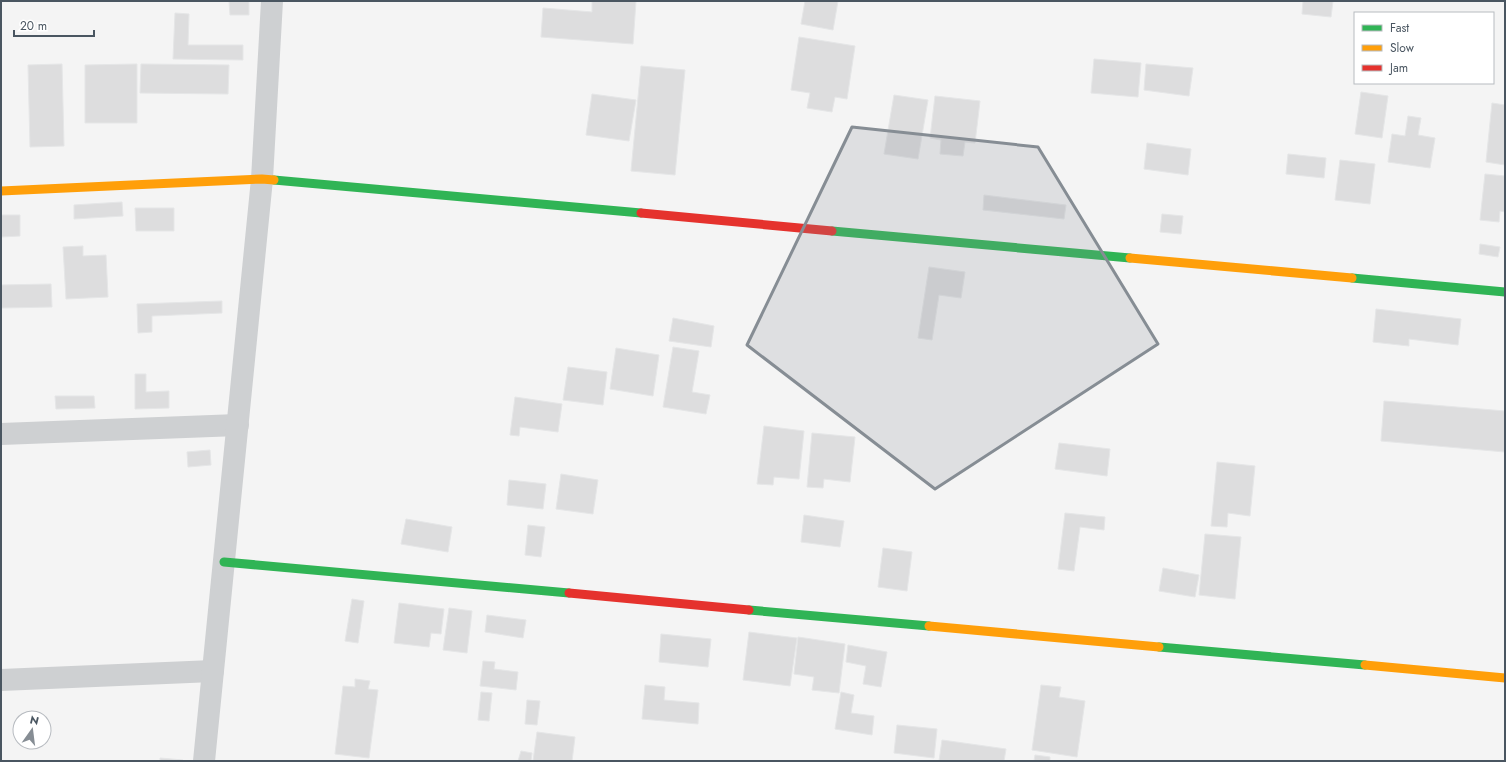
<svg xmlns="http://www.w3.org/2000/svg" width="1506" height="762" viewBox="0 0 1506 762" font-family="Jost,sans-serif">
	<style>
		.building { fill: #ddddde; stroke: #e5e6e7 }
		.lines { fill: none; stroke-linecap: round; stroke-linejoin: round }
		.street { stroke: #ced0d2; stroke-width: 22 }
		.fast { stroke: #30b455; stroke-width: 9 }
		.slow { stroke: #ff9f0a; stroke-width: 9 }
		.jam { stroke: #e5322d; stroke-width: 9 }
		.marked { fill: #868d94; fill-opacity: 0.2; stroke: #868d94; stroke-width: 3; stroke-linejoin: round }
	</style>
	<rect width="100%" height="100%" fill="#f4f4f4"/>
	<!-- building -->
	<g class="building">
		<polygon points="229,1 249,1 249,15 230,15"/>
		<polygon points="592,1 636,1 633,44 541,37 543,8 592,12"/>
		<polygon points="805,1 838,1 833,30 801,24"/>
		<polygon points="1303,1 1333,1 1331,17 1302,14"/>
		<polygon points="175,13 189,14 188,45 243,45 243,60 173,59"/>
		<polygon points="799,37 855,46 847,99 835,97 832,112 807,108 810,93 791,90"/>
		<polygon points="1094,59 1141,63 1138,97 1091,93"/>
		<polygon points="62,64 64,146 30,147 28,65"/>
		<polygon points="137,64 137,123 85,123 85,65"/>
		<polygon points="141,64 229,65 228,94 140,93"/>
		<polygon points="1146,64 1193,68 1189,96 1144,90"/>
		<polygon points="641,66 685,70 675,175 631,171"/>
		<polygon points="1361,92 1388,96 1382,138 1355,134"/>
		<polygon points="592,94 636,100 629,141 586,135"/>
		<polygon points="894,95 928,100 918,159 884,154"/>
		<polygon points="935,96 980,101 975,143 965,142 963,156 940,154 941,140 930,138"/>
		<polygon points="1492,103 1505,105 1505,165 1486,162"/>
		<polygon points="1408,116 1421,118 1418,135 1435,138 1430,168 1388,162 1392,134 1405,136"/>
		<polygon points="1147,143 1191,149 1188,175 1144,169"/>
		<polygon points="1288,154 1326,158 1324,178 1286,174"/>
		<polygon points="1340,160 1375,164 1370,204 1335,200"/>
		<polygon points="1485,174 1505,176 1505,212 1500,211 1499,222 1480,220"/>
		<polygon points="984,195 1066,205 1064,219 983,210"/>
		<polygon points="122,202 123,216 74,219 74,205"/>
		<polygon points="135,208 174,208 174,231 136,231"/>
		<polygon points="1162,214 1183,216 1181,234 1160,232"/>
		<polygon points="1,215 20,215 20,236 1,237"/>
		<polygon points="1480,244 1500,247 1498,257 1479,254"/>
		<polygon points="83,246 83,256 106,255 108,297 66,299 63,247"/>
		<polygon points="929,267 965,272 961,298 939,295 932,340 918,338"/>
		<polygon points="51,284 52,307 1,308 1,285"/>
		<polygon points="222,301 222,313 152,316 152,332 138,333 137,304"/>
		<polygon points="1376,309 1461,319 1458,345 1409,339 1409,346 1373,342"/>
		<polygon points="673,318 714,326 711,347 669,341"/>
		<polygon points="673,347 699,351 692,392 710,395 706,414 663,407"/>
		<polygon points="616,348 659,355 653,396 610,389"/>
		<polygon points="568,367 607,372 603,405 563,400"/>
		<polygon points="135,374 146,374 146,392 169,391 169,408 135,409"/>
		<polygon points="55,396 94,396 95,408 56,409"/>
		<polygon points="515,397 562,404 558,432 520,427 519,436 510,435"/>
		<polygon points="1384,401 1505,411 1505,452 1381,441"/>
		<polygon points="764,426 804,431 799,479 774,477 773,485 757,484"/>
		<polygon points="812,433 855,437 850,482 824,479 823,488 807,487"/>
		<polygon points="1059,443 1110,449 1107,476 1055,469"/>
		<polygon points="210,450 211,465 188,467 187,452"/>
		<polygon points="1217,462 1255,466 1250,516 1228,513 1227,527 1211,526"/>
		<polygon points="561,474 598,480 593,514 556,509"/>
		<polygon points="509,480 546,484 543,509 507,505"/>
		<polygon points="1065,513 1105,517 1104,530 1080,527 1074,571 1058,569"/>
		<polygon points="804,515 844,521 840,547 801,542"/>
		<polygon points="406,519 452,527 448,552 401,544"/>
		<polygon points="528,525 545,527 541,557 525,555"/>
		<polygon points="1205,534 1241,537 1235,599 1199,595"/>
		<polygon points="883,548 912,552 907,591 878,587"/>
		<polygon points="1163,568 1199,575 1195,597 1159,591"/>
		<polygon points="352,599 364,601 358,643 345,641"/>
		<polygon points="399,603 444,609 441,634 431,633 429,647 394,643"/>
		<polygon points="449,608 472,611 467,653 443,650"/>
		<polygon points="487,615 526,620 523,638 485,632"/>
		<polygon points="749,632 797,638 790,686 743,680"/>
		<polygon points="661,634 711,639 708,667 659,662"/>
		<polygon points="798,637 845,644 839,693 812,690 814,677 794,674"/>
		<polygon points="848,645 887,652 881,687 863,684 866,666 846,662"/>
		<polygon points="483,661 495,662 494,669 518,672 516,690 480,686"/>
		<polygon points="355,679 370,681 368,689 378,690 369,758 335,754 343,686 355,687"/>
		<polygon points="645,685 665,687 664,700 699,703 698,724 642,719"/>
		<polygon points="1041,685 1061,687 1059,697 1085,701 1077,757 1032,750"/>
		<polygon points="481,692 492,693 489,721 478,720"/>
		<polygon points="841,692 854,695 851,713 874,716 872,735 835,729"/>
		<polygon points="527,700 540,701 537,725 525,724"/>
		<polygon points="897,725 937,729 934,758 894,753"/>
		<polygon points="537,732 575,737 572,761 533,761"/>
		<polygon points="942,740 1006,749 1004,761 939,761"/>
		<polygon points="521,751 532,753 531,761 518,761"/>
		<polygon points="1035,755 1050,757 1050,761 1034,761"/>
		<polygon points="160,758 183,760 183,761 160,761"/>
	</g>
	<g class="lines">
		<!-- street -->
		<g class="street">
			<polyline points="1,434 238,425"/>
			<polyline points="1,680 213,671"/>
			<polyline points="204,761 262,179 272,1"/>
		</g>
		<!-- fast -->
		<g class="fast">
			<polyline points="274,180 641,213"/>
			<polyline points="832,231 1130,258"/>
			<polyline points="1352,278 1505,292"/>
			<polyline points="224,562 569,593"/>
			<polyline points="749,610 929,626"/>
			<polyline points="1159,647 1365,665"/>
		</g>
		<!-- slow -->
		<g class="slow">
			<polyline points="1,191 262,179 274,180"/>
			<polyline points="1130,258 1352,278"/>
			<polyline points="929,626 1159,647"/>
			<polyline points="1365,665 1505,678"/>
		</g>
		<!-- jam -->
		<g class="jam">
			<polyline points="641,213 832,231"/>
			<polyline points="569,593 749,610"/>
		</g>
	</g>
	<!-- marked area -->
	<path class="marked" d="M852,127L1038,147L1158,344L935,489L747,345Z"/>
	<!-- border -->
	<rect width="1506" height="762" fill="none" stroke="#4a5661" stroke-width="4"/>
	<!-- legend -->
	<rect x="1354" y="12" width="140" height="72" fill="#ffffff" stroke="#b7bbc0"/>
	<rect x="1362" y="25" width="20" height="6" fill="#30b455" stroke="#b7bbc0"/>
	<text x="1390" y="32" font-size="12" fill="#4a5661">Fast</text>
	<rect x="1362" y="45" width="20" height="6" fill="#ff9f0a" stroke="#b7bbc0"/>
	<text x="1390" y="52" font-size="12" fill="#4a5661">Slow</text>
	<rect x="1362" y="65" width="20" height="6" fill="#e5322d" stroke="#b7bbc0"/>
	<text x="1390" y="72" font-size="12" fill="#4a5661">Jam</text>
	<!-- north arrow -->
	<g transform="translate(32 730) rotate(14)"><circle r="19" fill="#ffffff" stroke="#b7bbc0"/>
	<path d="M0-3L7 15L0 10L-7 15Z" fill="#868d94"/>
	<text y="-6" font-size="11" font-weight="bold" text-anchor="middle" fill="#4a5661">N</text>
	</g>
	<!-- scale -->
	<path d="M14 30v6h80v-6" fill="none" stroke="#4a5661" stroke-width="2"/>
	<text x="20" y="30" font-size="12" fill="#4a5661" stroke="#ffffff" stroke-width="3" paint-order="stroke">20 m</text>
</svg>
